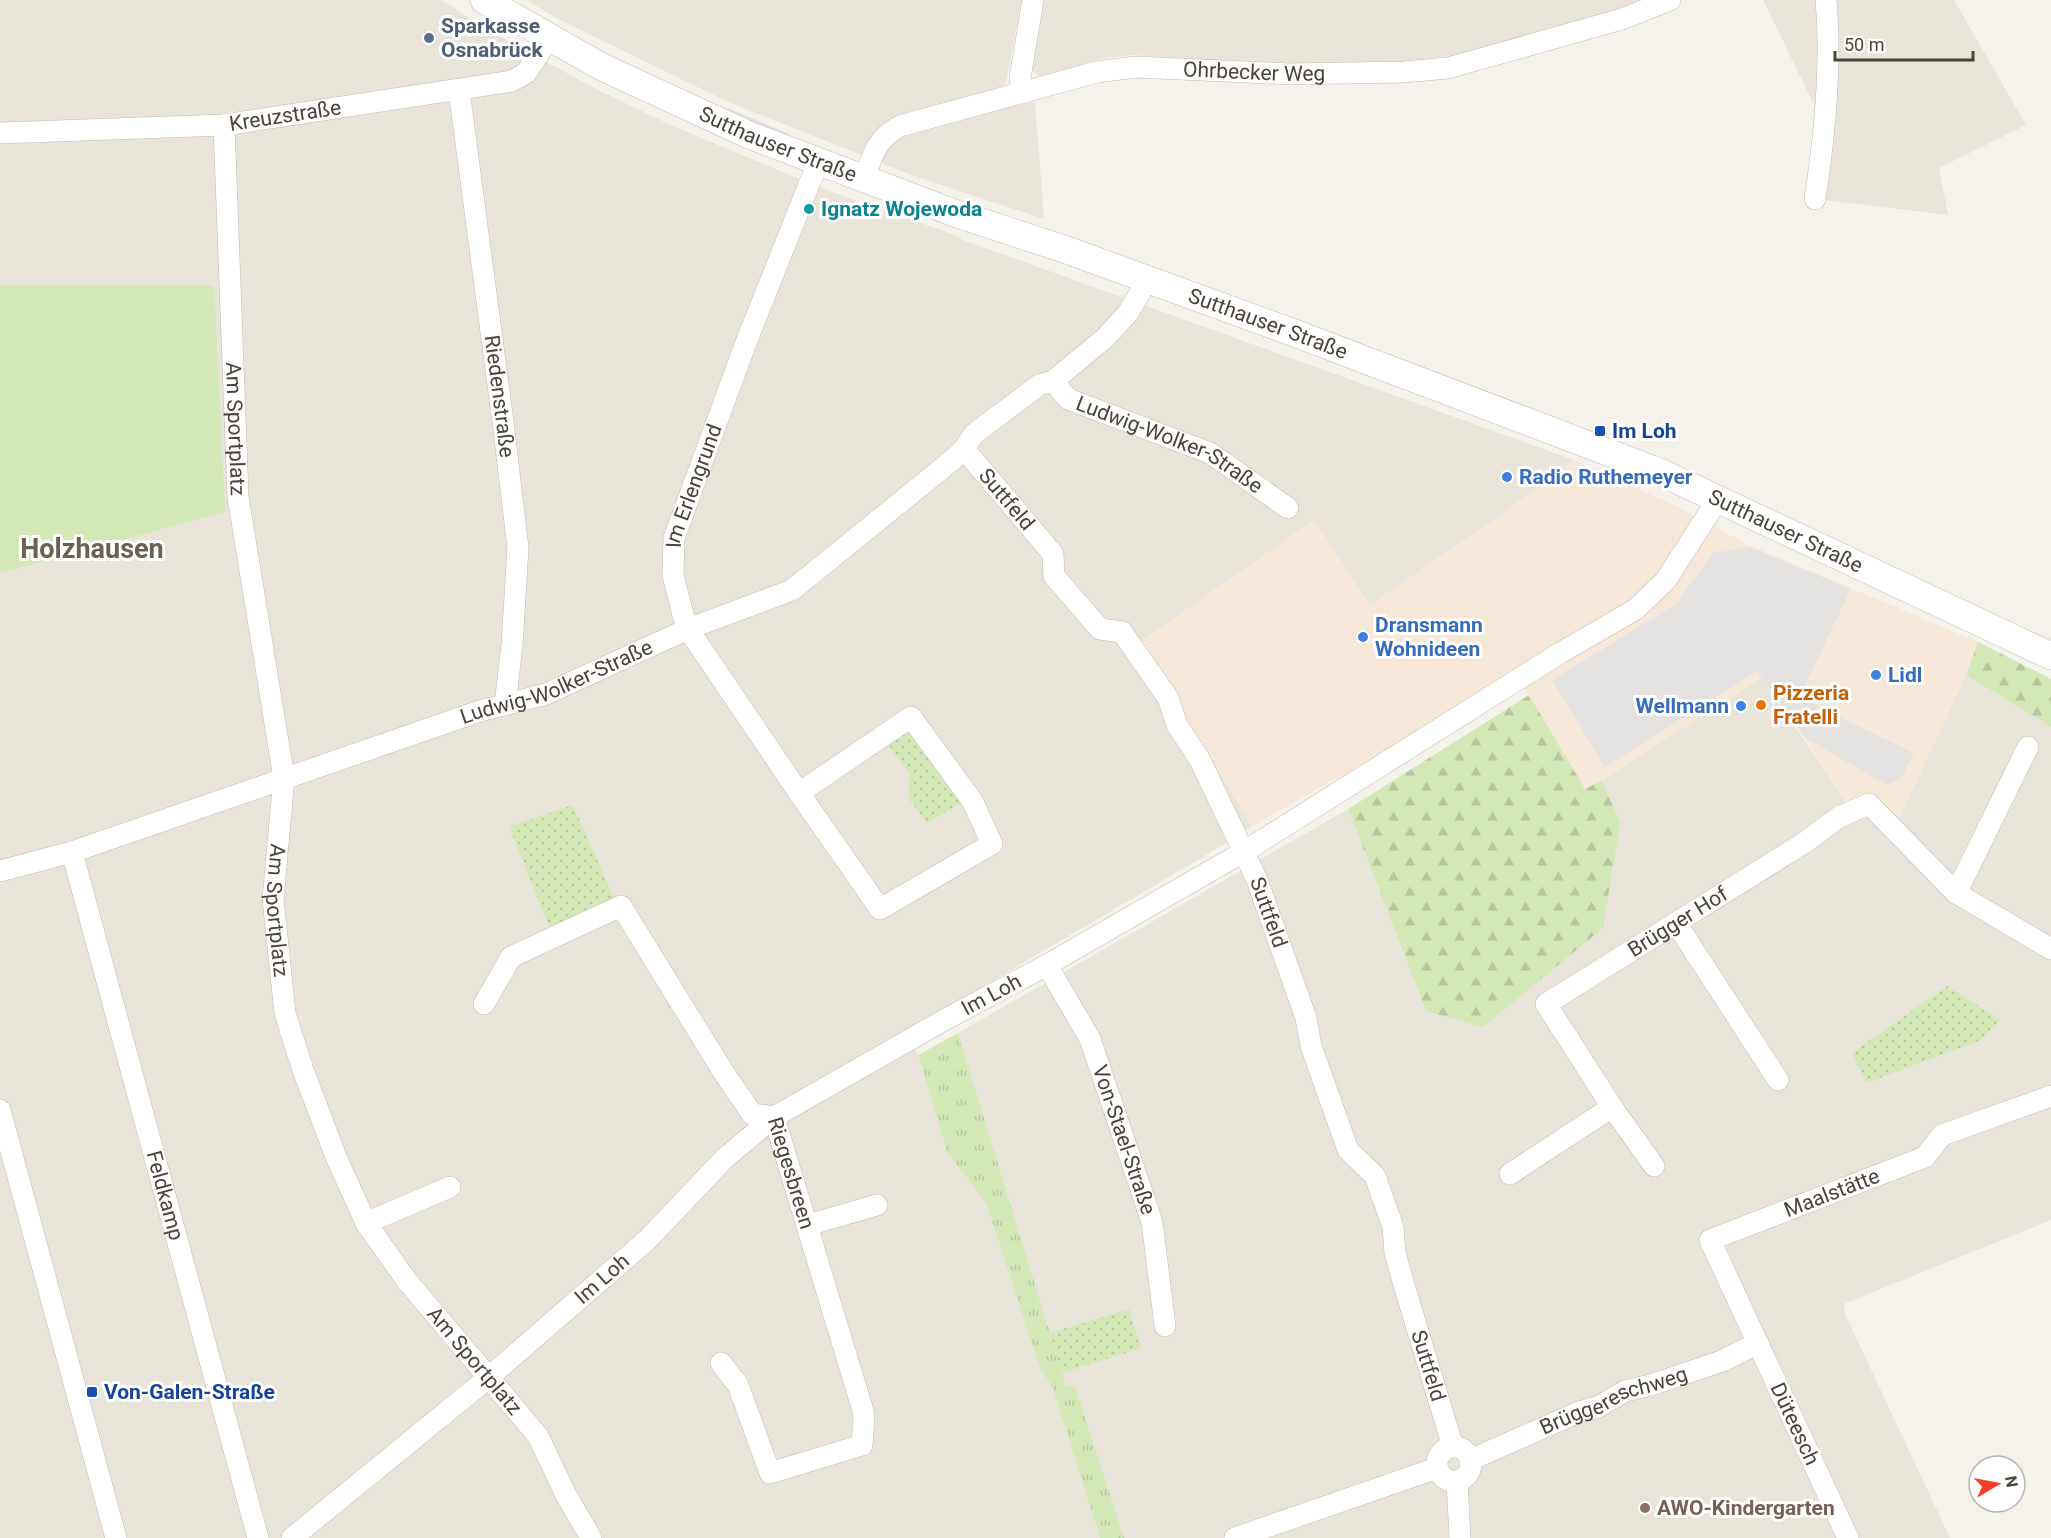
<svg xmlns="http://www.w3.org/2000/svg" width="2051" height="1538" viewBox="0 0 2051 1538" font-family="Roboto,sans-serif">
	<style>
		.residential { fill: #e9e4da }
		.commercial { fill: #f5e8d9 }
		.grass { fill: url(#grass-tufts) }
		.forest { fill: url(#forest-firs) }
		.park { fill: url(#park-dots) }
		.pitch { fill: #d3e7b7 }
		.parking { fill: #e4e2e0 }
		.lines { fill: none; stroke-linecap: round; stroke-linejoin: round }
		.minor-casing { stroke: #c1baaf; stroke-width: 22 }
		.tertiary-casing { stroke: #c1baaf; stroke-width: 28 }
		.minor { stroke: #fff; stroke-width: 21 }
		.tertiary { stroke: #fff; stroke-width: 27 }
		.service-dot { fill: #5c6f8a; stroke: #fff; stroke-width: 2 }
		.culture-dot { fill: #0f9aa8; stroke: #fff; stroke-width: 2 }
		.transit-dot { fill: #1a4fb4; stroke: #fff; stroke-width: 2 }
		.shop-dot { fill: #3f7fe0; stroke: #fff; stroke-width: 2 }
		.food-dot { fill: #e8710a; stroke: #fff; stroke-width: 2 }
		.education-dot { fill: #8d6e63; stroke: #fff; stroke-width: 2 }
		.labels { text-anchor: middle; stroke-width: 6; stroke-linejoin: round; paint-order: stroke }
		.service-label { font-size: 21px; font-weight: bold; fill: #4e5e75; stroke: #fff; text-anchor: start }
		.street-label { font-size: 21px; fill: #4a433a; stroke: #fff }
		.culture-label { font-size: 21px; font-weight: bold; fill: #0d838f; stroke: #fff; text-anchor: start }
		.transit-label { font-size: 21px; font-weight: bold; fill: #164399; stroke: #fff; text-anchor: start }
		.shop-label { font-size: 21px; font-weight: bold; fill: #366cbe; stroke: #fff; text-anchor: start }
		.food-label { font-size: 21px; font-weight: bold; fill: #c56008; stroke: #fff; text-anchor: start }
		.education-label { font-size: 21px; font-weight: bold; fill: #785e54; stroke: #fff; text-anchor: start }
		.district-label { font-size: 27px; font-weight: bold; fill: #6c6051; stroke: #fff }
	</style>
	<defs>
		<pattern id="grass-tufts" width="24" height="20" patternUnits="userSpaceOnUse" patternTransform="scale(1.5)"><rect width="24" height="20" fill="#d3e7b7"/><path d="M3 7l-1-3M5 7V3M7 7l1-3M15 17l-1-3M17 17v-4M19 17l1-3" fill="none" stroke="#b7c79e"/></pattern>
		<pattern id="forest-firs" width="22" height="20" patternUnits="userSpaceOnUse" patternTransform="scale(1.5)"><rect width="22" height="20" fill="#d3e7b7"/><path d="M5 1l3.5 6h-7zM16 11l3.5 6h-7z" fill="#b7c79e"/></pattern>
		<pattern id="park-dots" width="8" height="8" patternUnits="userSpaceOnUse" patternTransform="scale(1.5)"><rect width="8" height="8" fill="#d3e7b7"/><path d="M2 2h.1M6 6h.1" fill="none" stroke="#b7c79e" stroke-width="1.8" stroke-linecap="round"/></pattern>
	</defs>
	<rect width="100%" height="100%" fill="#f5f2ec"/>
	<!-- residential -->
	<g class="residential">
		<polygon points="0,0 442,0 486,29 600,91 671,125 799,179 903,219 910,219 957,236 963,240 991,250 1574,460 1493,521 1370,605 1314,521 1139,643 1252,826 1225,844 904,1033 918,1055 947,1152 986,1203 1040,1369 1052,1386 1100,1538 0,1538"/>
		<polygon points="527,0 1022,0 1005,88 1018,105 1035,102 1044,219 914,176 728,102 554,17"/>
		<polygon points="1043,0 1652,0 1429,64 1281,66 1132,55 1100,59 1042,78 1031,70"/>
		<polygon points="1763,0 1954,0 2026,125 1939,168 1948,215 1815,199 1825,127"/>
		<polygon points="1966,675 2051,727 2051,1220 1844,1304 1845,1314 1950,1538 1124,1538 1075,1386 1066,1387 958,1033 1348,809 1426,1011 1620,823 1602,780 1762,677 1846,802 1875,792 1898,820"/>
	</g>
	<!-- commercial -->
	<polygon class="commercial" points="1574,460 1674,505 1749,545 1978,642 1966,675 1898,821 1874,792 1846,803 1805,738 1762,678 1585,790 1529,695 1512,671 1363,764 1252,826 1139,643 1314,520 1370,605 1493,521"/>
	<!-- grass -->
	<polygon class="grass" points="958,1033 1066,1386 1075,1386 1124,1538 1100,1538 1052,1386 1040,1369 986,1203 947,1152 918,1055"/>
	<!-- forest -->
	<g class="forest">
		<polygon points="1978,642 2051,679 2051,727 1966,675"/>
		<polygon points="1529,695 1585,789 1602,780 1620,823 1603,928 1483,1027 1426,1011 1348,809"/>
	</g>
	<!-- park -->
	<g class="park">
		<polygon points="910,725 963,802 927,823 909,799 910,775 886,742"/>
		<polygon points="573,805 616,903 551,931 509,827"/>
		<polygon points="1947,986 2000,1020 1981,1040 1866,1083 1852,1053"/>
		<polygon points="1129,1309 1141,1348 1062,1373 1050,1333"/>
	</g>
	<!-- pitch -->
	<polygon class="pitch" points="0,285 214,285 225,512 0,573"/>
	<!-- parking -->
	<g class="parking">
		<polygon points="729,108 789,134 787,139 726,113"/>
		<polygon points="1750,547 1851,589 1805,685 1805,700 1914,753 1902,777 1887,785 1805,738 1757,671 1605,767 1552,680 1676,604 1713,553"/>
	</g>
	<g class="lines">
		<defs>
			<g id="minor">
				<path id="s1" d="M459,90L503,422L518,548L512,645L505,705"/>
				<polyline points="1023,93 1020,78 1033,0"/>
				<path id="s2" d="M224,125L238,497L284,778L273,899L285,1013L302,1067L336,1157L366,1223L407,1281L538,1436L566,1495L591,1538"/>
				<path id="s3" d="M0,133L224,125L512,81L526,73L549,38"/>
				<path id="s4" d="M864,179C873,154 876,139 900,126L1097,72L1136,67L1290,74L1404,72L1448,68L1622,19L1670,0"/>
				<path d="M1815,199C1825,134 1832,66 1826,0"/>
				<path id="s5" d="M1053,381L1068,399L1210,453L1288,508"/>
				<path id="s6" d="M964,449L1053,554L1054,576L1100,629L1122,632L1168,698L1177,725L1200,760L1257,880L1306,1018L1311,1046L1348,1150L1375,1176L1393,1227L1395,1253L1404,1285L1453,1447"/>
				<path id="s7" d="M799,793L880,909L992,844L973,802L911,717L799,793L688,629L683,615L673,575L674,538L747,340L818,162"/>
				<path id="s8" d="M72,852L258,1538"/>
				<path id="s9" d="M0,871L72,852L480,711L546,694L688,629L792,590L950,462L964,449L974,434L1039,385L1053,381L1105,338L1128,313L1140,293L1145,280"/>
				<polyline points="1956,893 2028,747"/>
				<polyline points="1676,923 1778,1080"/>
				<path id="s10" d="M1047,965L1090,1039L1152,1222L1165,1326"/>
				<path id="s11" d="M484,1004L511,957L621,906L724,1073L752,1114L774,1117L864,1414L862,1445L770,1473L738,1385L721,1363"/>
				<polyline points="0,1110 116,1538"/>
				<path id="s12" d="M1654,1166L1612,1107L1546,1004L1804,843L1839,817L1869,804L1956,893L2051,949"/>
				<polyline points="1510,1174 1612,1107"/>
				<polyline points="366,1223 450,1187"/>
				<polyline points="808,1225 877,1205"/>
				<circle cx="1454" cy="1464" r="17"/>
				<path id="s13" d="M1470,1460L1579,1412L1598,1407L1625,1391L1651,1385L1722,1361L1758,1343"/>
				<polyline points="1457,1481 1460,1538"/>
				<path id="s14" d="M292,1538L488,1378L647,1240L725,1158L774,1117L946,1019L1047,965L1245,851L1560,653L1636,609L1666,580L1718,499"/>
				<polyline points="1235,1538 1437,1468"/>
				<path id="s15" d="M1848,1538L1710,1240L1925,1157L1942,1135L2051,1096"/>
			</g>
			<g id="tertiary">
				<path id="s16" d="M484,0L602,67L749,135L957,214L1064,249L1289,331L1660,472L2051,656"/>
			</g>
		</defs>
		<!-- minor casing -->
		<use href="#minor" class="minor-casing"/>
		<!-- tertiary casing -->
		<use href="#tertiary" class="tertiary-casing"/>
		<!-- minor -->
		<use href="#minor" class="minor"/>
		<!-- tertiary -->
		<use href="#tertiary" class="tertiary"/>
	</g>
	<!-- markers -->
	<circle class="service-dot" cx="429" cy="38" r="6"/>
	<circle class="culture-dot" cx="809" cy="209" r="6"/>
	<g class="transit-dot">
		<rect x="1594" y="425" width="12" height="12" rx="3"/>
		<rect x="86" y="1386" width="12" height="12" rx="3"/>
	</g>
	<g class="shop-dot">
		<circle cx="1507" cy="477" r="6"/>
		<circle cx="1363" cy="637" r="6"/>
		<circle cx="1876" cy="675" r="6"/>
		<circle cx="1741" cy="706" r="6"/>
	</g>
	<circle class="food-dot" cx="1761" cy="705" r="6"/>
	<circle class="education-dot" cx="1645" cy="1508" r="6"/>
	<g class="labels">
		<!-- service labels -->
		<g class="service-label">
			<text x="441" y="33">Sparkasse<tspan x="441" dy="24">Osnabrück</tspan></text>
		</g>
		<!-- street labels -->
		<g class="street-label">
			<text dy="7" stroke="none"><textPath href="#s4" startOffset="428">Ohrbecker Weg</textPath></text>
			<text dy="7" stroke="none"><textPath href="#s3" startOffset="286">Kreuzstraße</textPath></text>
			<text dy="7" stroke="none"><textPath href="#s16" startOffset="328">Sutthauser Straße</textPath></text>
			<text dy="7" stroke="none"><textPath href="#s16" startOffset="850">Sutthauser Straße</textPath></text>
			<text dy="7" stroke="none"><textPath href="#s1" startOffset="309">Riedenstraße</textPath></text>
			<text dy="7" stroke="none"><textPath href="#s2" startOffset="304">Am Sportplatz</textPath></text>
			<text dy="7" stroke="none"><textPath href="#s5" startOffset="135">Ludwig-Wolker-Straße</textPath></text>
			<text dy="7" stroke="none"><textPath href="#s7" startOffset="904">Im Erlengrund</textPath></text>
			<text dy="7" stroke="none"><textPath href="#s6" startOffset="66">Suttfeld</textPath></text>
			<text dy="7" stroke="none"><textPath href="#s16" startOffset="1408">Sutthauser Straße</textPath></text>
			<text dy="7" stroke="none"><textPath href="#s9" startOffset="588">Ludwig-Wolker-Straße</textPath></text>
			<text dy="7" stroke="none"><textPath href="#s2" startOffset="790">Am Sportplatz</textPath></text>
			<text dy="7" stroke="none"><textPath href="#s6" startOffset="570">Suttfeld</textPath></text>
			<text dy="7" stroke="none"><textPath href="#s12" startOffset="350">Brügger Hof</textPath></text>
			<text dy="7" stroke="none"><textPath href="#s14" startOffset="890">Im Loh</textPath></text>
			<text dy="7" stroke="none"><textPath href="#s10" startOffset="192">Von-Stael-Straße</textPath></text>
			<text dy="7" stroke="none"><textPath href="#s11" startOffset="502">Riegesbreen</textPath></text>
			<text dy="7" stroke="none"><textPath href="#s15" startOffset="459">Maalstätte</textPath></text>
			<text dy="7" stroke="none"><textPath href="#s8" startOffset="356">Feldkamp</textPath></text>
			<text dy="7" stroke="none"><textPath href="#s14" startOffset="404">Im Loh</textPath></text>
			<text dy="7" stroke="none"><textPath href="#s2" startOffset="1294">Am Sportplatz</textPath></text>
			<text dy="7" stroke="none"><textPath href="#s6" startOffset="1056">Suttfeld</textPath></text>
			<text dy="7" stroke="none"><textPath href="#s13" startOffset="156">Brüggereschweg</textPath></text>
			<text transform="translate(1795 1424) rotate(65)" y="7">Düteesch</text>
		</g>
		<!-- culture labels -->
		<g class="culture-label">
			<text x="821" y="216">Ignatz Wojewoda</text>
		</g>
		<!-- transit labels -->
		<g class="transit-label">
			<text x="1612" y="438">Im Loh</text>
			<text x="104" y="1399">Von-Galen-Straße</text>
		</g>
		<!-- shop labels -->
		<g class="shop-label">
			<text x="1519" y="484">Radio Ruthemeyer</text>
			<text x="1375" y="632">Dransmann<tspan x="1375" dy="24">Wohnideen</tspan></text>
			<text x="1888" y="682">Lidl</text>
			<text x="1729" y="713" text-anchor="end">Wellmann</text>
		</g>
		<!-- food labels -->
		<g class="food-label">
			<text x="1773" y="700">Pizzeria<tspan x="1773" dy="24">Fratelli</tspan></text>
		</g>
		<!-- education labels -->
		<g class="education-label">
			<text x="1657" y="1515">AWO-Kindergarten</text>
		</g>
		<!-- district labels -->
		<g class="district-label">
			<text x="92" y="558">Holzhausen</text>
		</g>
	</g>
	<!-- north arrow -->
	<g transform="translate(1997 1484) rotate(80)"><circle r="28" fill="#ffffff" stroke="#b7b4b0" stroke-width="1.5"/>
	<path d="M0-4.5L10 22L0 15L-10 22Z" fill="#f13f28"/>
	<text y="-9" font-size="16" font-weight="bold" text-anchor="middle" fill="#4a433a">N</text>
	</g>
	<!-- scale -->
	<path d="M1835 51v9h138v-9" fill="none" stroke="#4a433a" stroke-width="3"/>
	<text x="1844" y="51" font-size="18" fill="#4a433a" stroke="#ffffff" stroke-width="4.5" paint-order="stroke">50 m</text>
</svg>
